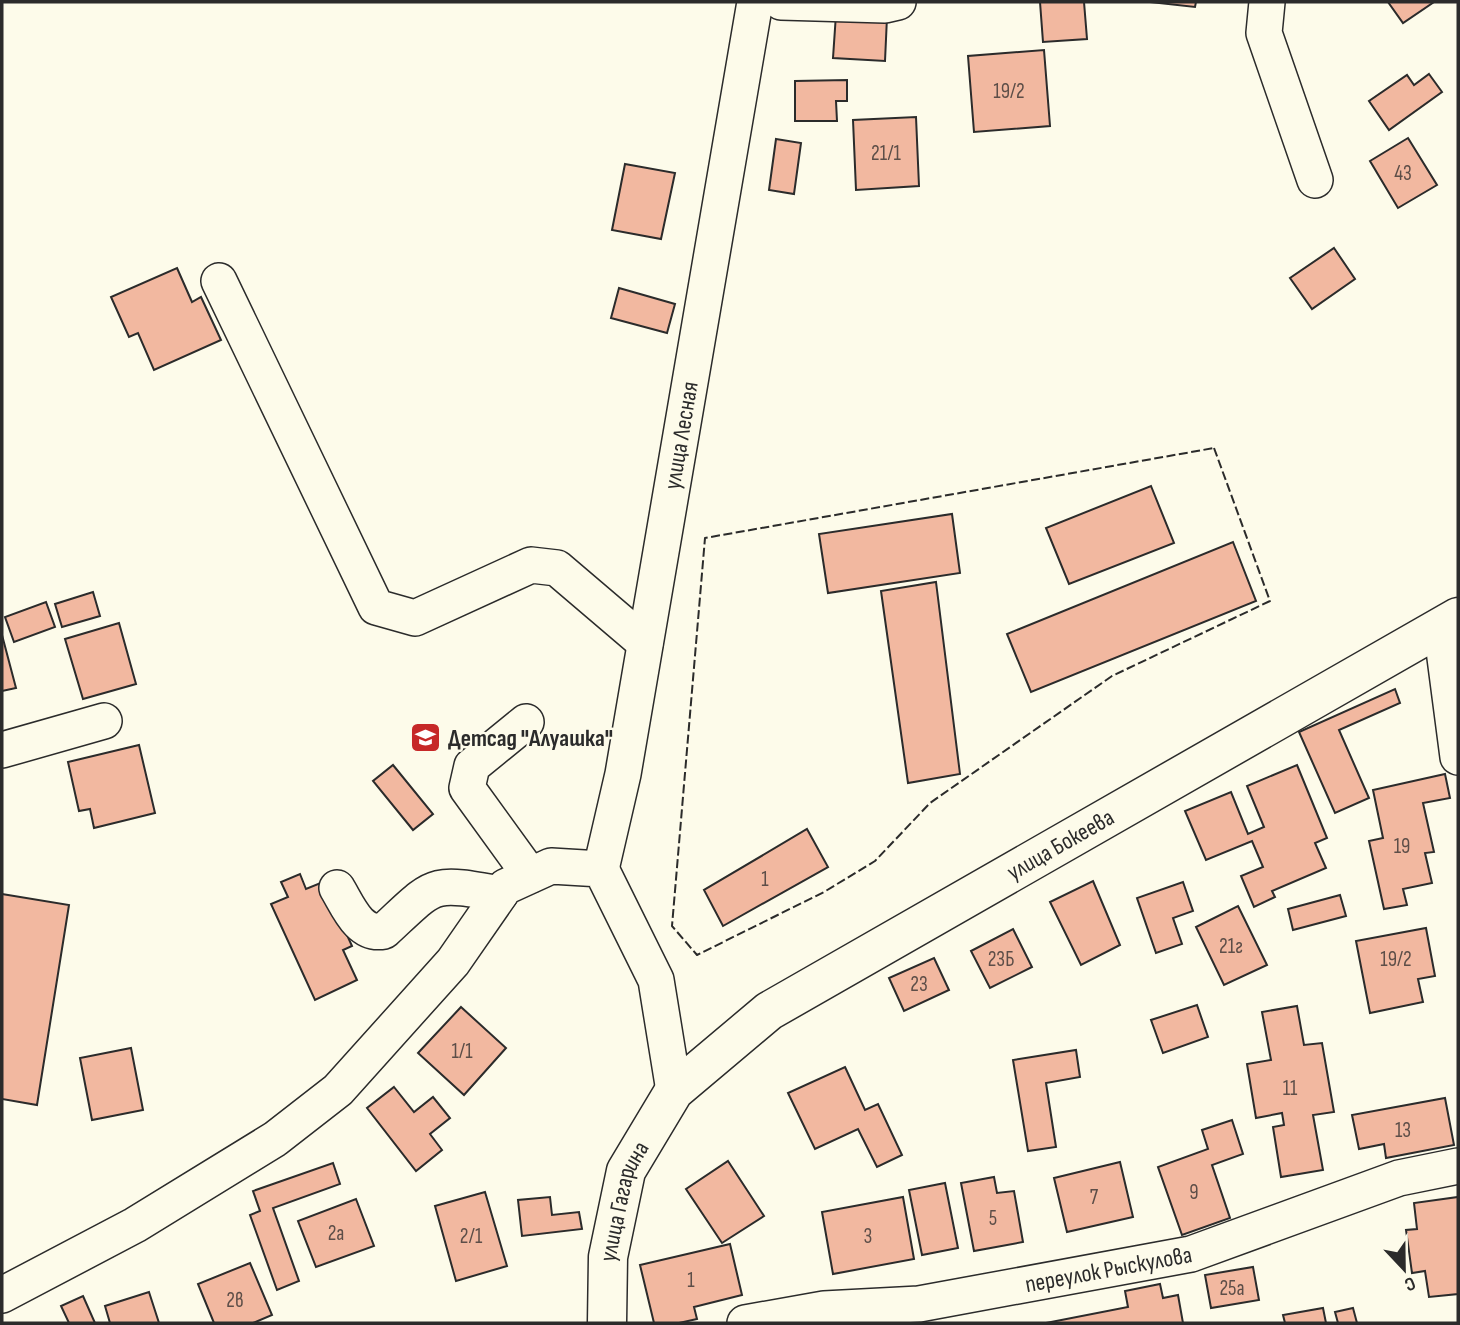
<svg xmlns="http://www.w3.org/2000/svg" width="1460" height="1325" viewBox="0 0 1460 1325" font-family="'Sofia Sans Condensed',sans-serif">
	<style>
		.building { fill: #f2b8a0; stroke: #2b2b2b; stroke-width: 2 }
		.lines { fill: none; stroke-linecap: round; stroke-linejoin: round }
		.minor-casing { stroke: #2b2b2b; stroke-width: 38 }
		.major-casing { stroke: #2b2b2b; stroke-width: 41 }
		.minor { stroke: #fdfbea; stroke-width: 35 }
		.major { stroke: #fdfbea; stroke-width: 38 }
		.fence { stroke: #2b2b2b; stroke-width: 2; stroke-dasharray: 9 3.5; stroke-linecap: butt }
		.labels { text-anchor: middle; stroke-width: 5; stroke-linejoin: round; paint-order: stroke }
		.number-label { font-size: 21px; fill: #5d4e48 }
		.street-label { font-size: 24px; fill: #2b2b2b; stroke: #fdfbea }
		.poi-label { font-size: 24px; font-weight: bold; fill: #2b2b2b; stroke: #fdfbea; text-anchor: start }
	</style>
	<rect width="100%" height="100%" fill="#fdfbea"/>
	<!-- building -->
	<g class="building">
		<polygon points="1040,2 1084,2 1087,39 1043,42"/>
		<polygon points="1150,2 1196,2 1195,7"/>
		<polygon points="1388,2 1434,2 1403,23"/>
		<polygon points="836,14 887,17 885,61 833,58"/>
		<polygon points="1044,50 1050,126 974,132 968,56"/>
		<polygon points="1429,74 1442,92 1389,130 1369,101 1407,75 1414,85"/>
		<polygon points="847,80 847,101 836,101 837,121 795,121 795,81"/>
		<polygon points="916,117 919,186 856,190 853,120"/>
		<polygon points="1408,138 1437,185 1398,208 1370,161"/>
		<polygon points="776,139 801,143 794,194 769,190"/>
		<polygon points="625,164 675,173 661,239 612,230"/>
		<polygon points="1334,248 1355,279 1312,309 1290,278"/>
		<polygon points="177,268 192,302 201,297 221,340 154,370 138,333 129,337 111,297"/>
		<polygon points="619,288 675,304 667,333 611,318"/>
		<polygon points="1151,486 1174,543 1069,584 1046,528"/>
		<polygon points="952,514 960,573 828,593 819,534"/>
		<polygon points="1233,542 1256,601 1031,692 1007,634"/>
		<polygon points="936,582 960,774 908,783 881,591"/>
		<polygon points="93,592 100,616 62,627 55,604"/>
		<polygon points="46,602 55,627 14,642 5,617"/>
		<polygon points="119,623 136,684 83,699 65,639"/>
		<polygon points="2,635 16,688 2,691"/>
		<polygon points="1395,689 1400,703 1339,730 1369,798 1335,813 1299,732"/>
		<polygon points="139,745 155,813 94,828 90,809 79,811 68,762"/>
		<polygon points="393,765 433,814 413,830 373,781"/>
		<polygon points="1297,765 1327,838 1315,843 1326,868 1272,891 1275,897 1254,907 1241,876 1263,867 1252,841 1206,860 1185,811 1231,792 1248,834 1264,827 1247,786"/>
		<polygon points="1445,774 1450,798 1423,803 1434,852 1425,853 1432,883 1403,889 1407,905 1384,909 1369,841 1383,838 1373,790"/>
		<polygon points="807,829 828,867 723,926 704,890"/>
		<polygon points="300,874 306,889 323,882 352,946 343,950 357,980 315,1000 271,904 288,897 281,882"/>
		<polygon points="1093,881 1120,945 1081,965 1050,902"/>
		<polygon points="1183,882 1193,911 1173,918 1182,944 1156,953 1137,898"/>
		<polygon points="2,894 69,905 37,1105 2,1099"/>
		<polygon points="1340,895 1346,916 1293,930 1288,909"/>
		<polygon points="1238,906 1267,965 1224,985 1196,927"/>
		<polygon points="1426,928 1435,976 1418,979 1423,1002 1370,1013 1356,941"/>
		<polygon points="1013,929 1032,967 990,988 971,951"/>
		<polygon points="934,958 949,990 904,1011 889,978"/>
		<polygon points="1197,1005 1208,1037 1163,1053 1151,1020"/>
		<polygon points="1297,1006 1304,1045 1322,1043 1334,1112 1313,1115 1323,1170 1281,1177 1273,1127 1284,1125 1282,1113 1256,1118 1247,1064 1271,1060 1262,1012"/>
		<polygon points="461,1007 506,1048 464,1095 418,1053"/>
		<polygon points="131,1048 143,1110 92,1120 80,1058"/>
		<polygon points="1076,1050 1080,1077 1046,1083 1056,1147 1028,1151 1013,1060"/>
		<polygon points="845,1067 865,1110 878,1104 902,1155 877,1167 858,1129 815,1149 788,1093"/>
		<polygon points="394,1087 414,1112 433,1097 450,1118 430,1134 442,1150 416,1171 367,1108"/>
		<polygon points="1445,1098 1454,1145 1386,1158 1384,1144 1359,1149 1352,1115"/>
		<polygon points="1232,1120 1243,1154 1212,1165 1230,1218 1182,1235 1158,1167 1208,1149 1202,1130"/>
		<polygon points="728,1161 764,1216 722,1243 686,1189"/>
		<polygon points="1120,1162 1133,1217 1067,1232 1054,1178"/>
		<polygon points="333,1163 340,1184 273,1208 299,1281 277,1290 250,1215 260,1211 253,1191"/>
		<polygon points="994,1177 997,1193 1014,1191 1023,1242 974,1251 961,1183"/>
		<polygon points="945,1183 958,1248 922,1255 909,1190"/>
		<polygon points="485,1192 507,1266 456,1281 435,1206"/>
		<polygon points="550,1197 552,1215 579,1212 582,1229 522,1236 518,1200"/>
		<polygon points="903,1197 914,1259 833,1274 822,1212"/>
		<polygon points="1458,1197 1458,1294 1429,1297 1425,1271 1412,1273 1406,1230 1417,1229 1414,1203"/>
		<polygon points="356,1199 374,1246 316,1267 298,1221"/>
		<polygon points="730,1244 742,1295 694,1307 697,1319 679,1323 654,1323 640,1265"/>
		<polygon points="250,1263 272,1315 253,1323 214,1323 198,1284"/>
		<polygon points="1253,1267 1259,1300 1211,1308 1205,1275"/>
		<polygon points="1160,1284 1163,1298 1178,1295 1183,1323 1046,1323 1128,1307 1125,1291"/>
		<polygon points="149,1292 159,1323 110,1323 105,1306"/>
		<polygon points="83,1296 95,1323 69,1323 61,1306"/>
		<polygon points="1323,1308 1326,1323 1285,1323 1283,1315"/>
		<polygon points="1353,1308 1357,1323 1338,1323 1335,1312"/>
	</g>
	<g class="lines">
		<defs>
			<g id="minor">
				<polyline points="781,2 885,5 898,2"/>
				<polyline points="1267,2 1264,33 1315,180"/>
				<polyline points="219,281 376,607 415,618 531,565 557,568 645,643"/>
				<polyline points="1441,627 1458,757"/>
				<polyline points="526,722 472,766 467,788 530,875"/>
				<polyline points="2,750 104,721"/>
				<path id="s1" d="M601,869L623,774L755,2"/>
				<path d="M337,888C348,906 359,936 384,931C436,883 429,881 500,894"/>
				<polyline points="2,1295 135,1225 275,1139 338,1090 453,962 505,887 551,866 601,869 656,980 674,1091"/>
				<path id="s2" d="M745,1323L824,1309L919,1304L1191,1254L1399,1178L1458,1166"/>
			</g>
			<g id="major">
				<path id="s3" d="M607,1323L608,1257L626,1171L674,1091L769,1011L1458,617"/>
			</g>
		</defs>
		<!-- minor casing -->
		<use href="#minor" class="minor-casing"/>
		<!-- major casing -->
		<use href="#major" class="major-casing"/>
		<!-- minor -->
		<use href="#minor" class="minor"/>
		<!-- major -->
		<use href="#major" class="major"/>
		<!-- fence -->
		<polygon class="fence" points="1214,448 1270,601 1112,676 930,803 875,861 824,892 697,955 672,926 705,538"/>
	</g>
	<!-- icons -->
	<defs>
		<symbol id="school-square" viewBox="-11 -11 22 22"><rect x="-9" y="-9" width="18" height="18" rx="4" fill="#c62828" stroke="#fdfbea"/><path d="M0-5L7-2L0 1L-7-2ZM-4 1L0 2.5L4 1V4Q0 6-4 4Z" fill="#fff"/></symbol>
	</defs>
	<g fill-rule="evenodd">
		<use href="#school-square" x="408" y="720" width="35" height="35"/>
	</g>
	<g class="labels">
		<!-- number labels -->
		<g class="number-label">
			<text x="1009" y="98">19/2</text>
			<text x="886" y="160">21/1</text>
			<text x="1403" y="180">43</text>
			<text x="1402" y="853">19</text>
			<text x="765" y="886">1</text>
			<text x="1231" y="953">21г</text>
			<text x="1001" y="966">23Б</text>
			<text x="1396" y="966">19/2</text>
			<text x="919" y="991">23</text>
			<text x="462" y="1058">1/1</text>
			<text x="1290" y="1095">11</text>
			<text x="1403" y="1137">13</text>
			<text x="1194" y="1199">9</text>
			<text x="1094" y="1204">7</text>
			<text x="993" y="1225">5</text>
			<text x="336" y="1240">2а</text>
			<text x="471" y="1243">2/1</text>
			<text x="868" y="1243">3</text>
			<text x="691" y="1287">1</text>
			<text x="1232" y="1295">25а</text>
			<text x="235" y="1307">2в</text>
		</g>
		<!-- street labels -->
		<g class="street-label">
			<text dy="8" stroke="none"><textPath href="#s1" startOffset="441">улица Лесная</textPath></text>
			<text dy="8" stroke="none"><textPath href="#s3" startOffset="707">улица Бокеева</textPath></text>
			<text dy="8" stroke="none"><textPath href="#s3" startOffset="124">улица Гагарина</textPath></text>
			<text dy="8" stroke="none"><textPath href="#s2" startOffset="368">переулок Рыскулова</textPath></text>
		</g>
		<!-- poi labels -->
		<g class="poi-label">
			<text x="448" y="746">Детсад "Алуашка"</text>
		</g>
	</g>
	<!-- border -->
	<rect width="1460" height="1325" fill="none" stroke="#2b2b2b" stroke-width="7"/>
	<!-- north arrow -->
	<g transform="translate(1404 1269) rotate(158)" stroke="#fdfbea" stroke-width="5" paint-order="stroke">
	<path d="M0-5L12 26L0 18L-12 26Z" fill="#2b2b2b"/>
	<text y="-10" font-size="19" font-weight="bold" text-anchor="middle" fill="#2b2b2b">С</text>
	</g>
</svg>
